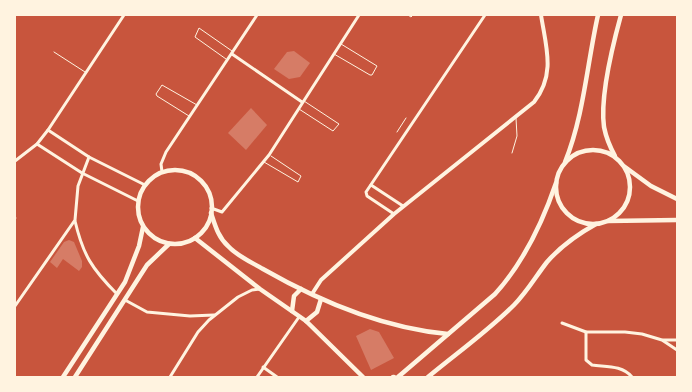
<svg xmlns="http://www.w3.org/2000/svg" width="692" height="392" viewBox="0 0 692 392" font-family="'Playfair Display',serif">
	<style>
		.building { fill: #d67c66 }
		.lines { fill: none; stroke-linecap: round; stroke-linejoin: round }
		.service { stroke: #fff3e0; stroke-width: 1 }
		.minor { stroke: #fff3e0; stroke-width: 3 }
		.tertiary { stroke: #fff3e0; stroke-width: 4 }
		.secondary { stroke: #fff3e0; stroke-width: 4.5 }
	</style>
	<rect width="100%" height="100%" fill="#c8553d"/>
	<!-- building -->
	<g class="building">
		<polygon points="294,51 310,63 300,77 289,79 274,69 287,52"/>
		<polygon points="251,108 267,125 246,150 228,133"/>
		<polygon points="69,240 74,242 82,261 82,267 79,271 63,259 57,268 50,262 64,242"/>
		<polygon points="370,329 379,332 394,358 371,370 356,336"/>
	</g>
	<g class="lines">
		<!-- service -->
		<g class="service">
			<polyline points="408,15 411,17 413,15"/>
			<polyline points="54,52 85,72"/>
			<polyline points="334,54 370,75 372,75 377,66 341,44"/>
			<polyline points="226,59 195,37 199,28 232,51"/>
			<polyline points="299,109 333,131 339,124 304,101"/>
			<polyline points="189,116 157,96 156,94 162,85 197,105"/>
			<polyline points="397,132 406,118"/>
			<polyline points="512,153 517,136 516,118"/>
			<polyline points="264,162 298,182 301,176 271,156"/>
			<polyline points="15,218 16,218"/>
		</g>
		<!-- minor -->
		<g class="minor">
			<polyline points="232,54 302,102"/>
			<polyline points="48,130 89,157 145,185"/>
			<polyline points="37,144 82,173 138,201"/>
			<polyline points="15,161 37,144 48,130 124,15"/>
			<polyline points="162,172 161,164 166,152 257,15"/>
			<polyline points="371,185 403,206"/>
			<polyline points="211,208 222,212 269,155 359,15"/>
			<polyline points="394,214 367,196 366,192 485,15"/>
			<path d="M75,221C83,255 92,269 117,294"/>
			<polyline points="125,300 147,312 190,316 214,315"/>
			<polyline points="15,306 75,220 78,186 89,157"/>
			<polyline points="562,323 586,332 625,332 642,334 662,340 677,350"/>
			<path d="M586,332V360L592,365C606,367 622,365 632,377"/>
			<polyline points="663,340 677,340"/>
			<polyline points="263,367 277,377"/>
			<polyline points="170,377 198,332 209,320 238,297 252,290 260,289"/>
			<polyline points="257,377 299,317"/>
		</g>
		<!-- tertiary -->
		<path class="tertiary" d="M312,294L321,280L394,214L534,102C556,74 546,47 541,15"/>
		<!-- secondary -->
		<g class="secondary">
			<circle cx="593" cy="187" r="37"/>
			<path d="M615,156C610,147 606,137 604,127C600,98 613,44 621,15"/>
			<path d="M565,162C584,115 587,64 598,15"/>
			<polyline points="625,167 651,186 677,199"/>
			<circle cx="175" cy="207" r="37"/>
			<path d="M211,213C215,225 218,237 228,246C237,256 251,262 263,269C319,301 382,328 448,334"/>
			<polyline points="608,221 677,220"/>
			<polyline points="195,238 260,289 306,321 363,377"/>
			<polyline points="292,311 294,296 301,289"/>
			<polyline points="306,321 317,312 321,299"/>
			<polyline points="63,377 125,282 139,246 143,227"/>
			<polyline points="75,377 147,265 169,244"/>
			<polyline points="393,377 394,377"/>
			<path d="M398,377L495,294C524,262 542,224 556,183"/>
			<path d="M428,377C457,353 488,331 514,305C527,292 536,276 547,262C561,246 578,234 596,224"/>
		</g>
	</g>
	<!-- border -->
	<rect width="692" height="392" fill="none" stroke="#fff3e0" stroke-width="32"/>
</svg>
